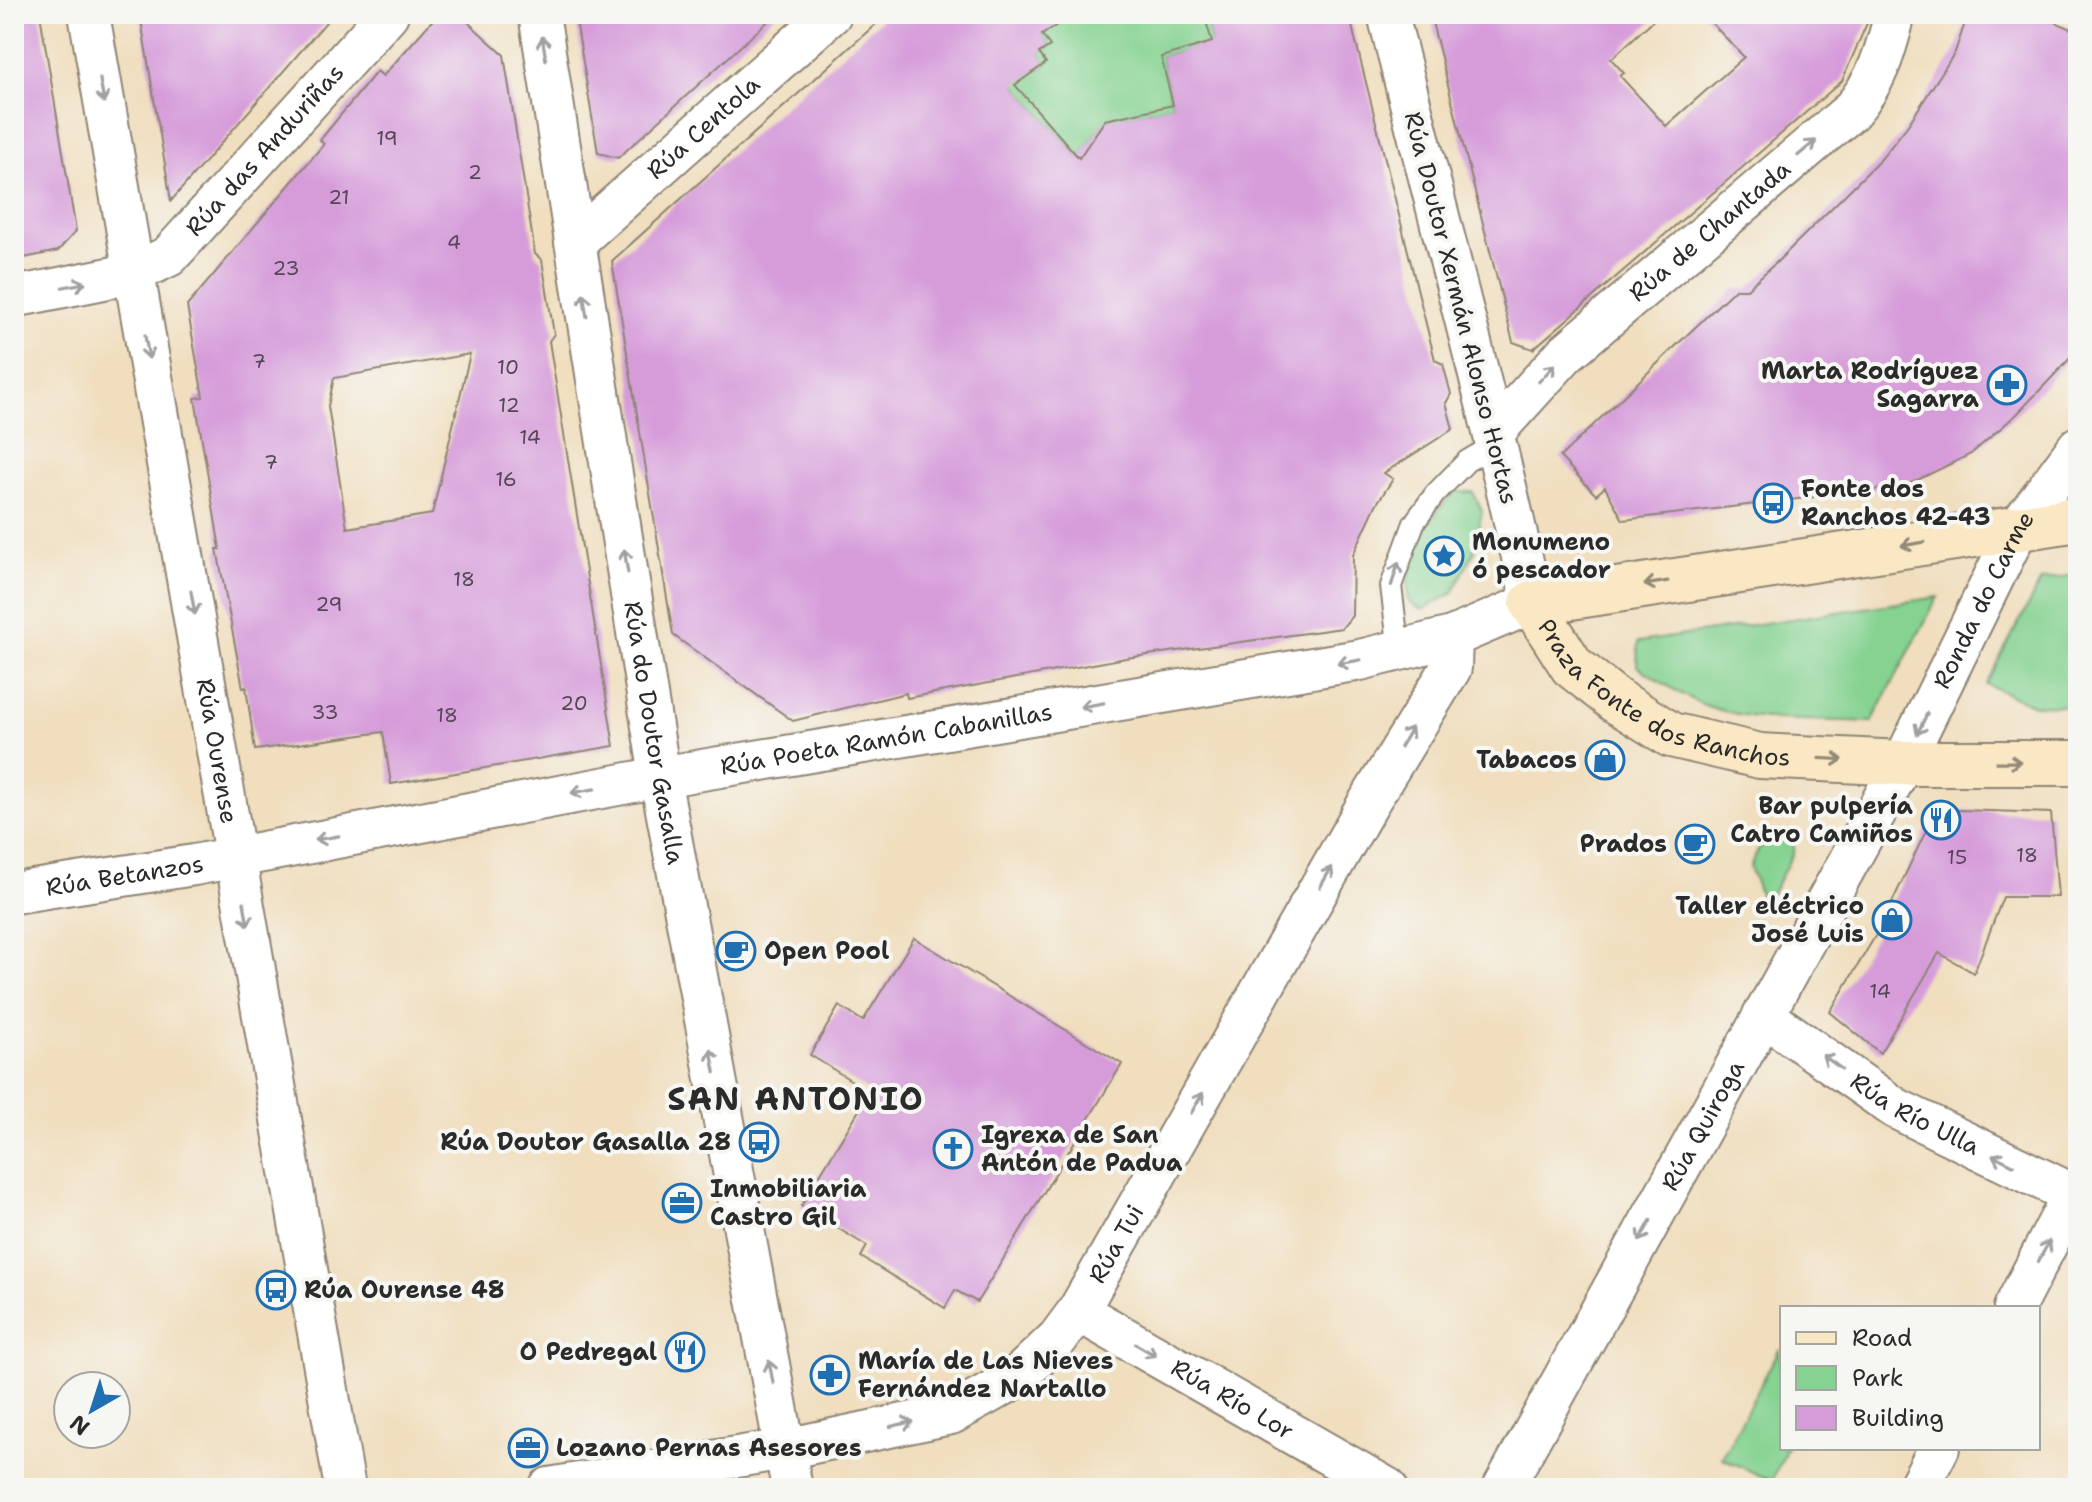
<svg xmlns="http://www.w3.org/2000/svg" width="2092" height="1502" viewBox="0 0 2092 1502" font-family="'Shantell Sans',sans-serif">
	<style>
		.green { fill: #85d291; stroke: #587e5e; stroke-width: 2 }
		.building { fill: #d69cda; fill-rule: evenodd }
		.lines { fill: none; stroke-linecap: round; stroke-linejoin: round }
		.lane-casing { stroke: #8e8474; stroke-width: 24 }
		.street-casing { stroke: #8e8474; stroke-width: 44 }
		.secondary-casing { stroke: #8e8474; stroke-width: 48 }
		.lane { stroke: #fff; stroke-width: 20 }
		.street { stroke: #fff; stroke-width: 40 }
		.secondary { stroke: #fae7c3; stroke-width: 44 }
		.oneway { stroke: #a0a0a0 }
		.oneway2 { stroke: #928977 }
		.labels { text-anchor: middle; stroke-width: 8; stroke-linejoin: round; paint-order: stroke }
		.number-label { font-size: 20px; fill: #564757 }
		.street-label { font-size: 24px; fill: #2b2b2b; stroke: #f6f6f2 }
		.poi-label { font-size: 24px; font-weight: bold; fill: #2b2b2b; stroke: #f6f6f2; text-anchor: start }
		.district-label { font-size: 32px; font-weight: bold; letter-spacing: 2px; fill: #2b2b2b; stroke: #f6f6f2 }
	</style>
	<rect width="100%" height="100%" fill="#f6f6f2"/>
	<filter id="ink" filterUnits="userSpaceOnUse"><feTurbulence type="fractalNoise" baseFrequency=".0125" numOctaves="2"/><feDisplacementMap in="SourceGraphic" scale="16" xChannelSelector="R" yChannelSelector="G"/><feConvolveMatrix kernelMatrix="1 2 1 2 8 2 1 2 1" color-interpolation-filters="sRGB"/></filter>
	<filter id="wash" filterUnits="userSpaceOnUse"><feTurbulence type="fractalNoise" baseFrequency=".006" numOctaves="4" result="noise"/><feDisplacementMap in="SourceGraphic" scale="32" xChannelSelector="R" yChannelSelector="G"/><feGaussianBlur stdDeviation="1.8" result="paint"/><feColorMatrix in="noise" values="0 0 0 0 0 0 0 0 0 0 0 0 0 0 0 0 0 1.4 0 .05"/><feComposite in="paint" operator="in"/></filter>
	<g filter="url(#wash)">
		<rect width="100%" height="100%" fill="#f0debe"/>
		<!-- green -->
		<g class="green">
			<polygon points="1060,14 1204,14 1212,43 1161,57 1173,105 1105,121 1079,158 1001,69 1036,70 1046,64 1039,53 1050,46 1042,35"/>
			<path d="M1455,492H1473L1482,511L1474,552L1453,593L1422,610L1409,602C1403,562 1426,519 1455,492Z"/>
			<polygon points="2078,574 2078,706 2033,705 1986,684 2041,581"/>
			<path d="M1938,597L1872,722C1819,719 1757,724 1707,706C1681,696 1660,681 1637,666L1638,642Z"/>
			<path d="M1788,836L1794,843L1793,853L1765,907L1750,867C1757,847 1766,838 1788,836Z"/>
			<polygon points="1780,1348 1782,1448 1787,1448 1772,1481 1722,1458"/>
		</g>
		<g id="blocks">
			<!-- building -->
			<g class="building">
				<polygon points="14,14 40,14 76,231 58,251 14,260"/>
				<polygon points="140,14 333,14 171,201"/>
				<path d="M438,14H459L504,55L535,254L542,260L554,334L549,341L614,746L391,784L383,732L255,750L246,687L243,688L217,549H220L195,398L203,397L187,306L324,144L320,140L377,71L383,76ZM470,354L432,514L347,528L328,406L334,378Z"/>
				<polygon points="575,14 776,14 618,158 598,153"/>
				<polygon points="887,14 1073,14 1042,35 1050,46 1039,53 1046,63 1015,85 1079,158 1105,120 1173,105 1161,57 1212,42 1204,14 1349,14 1435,360 1443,364 1451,394 1446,403 1453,429 1384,473 1393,479 1376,505 1353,555 1352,616 1342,628 1126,658 907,698 906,693 793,721 673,635 612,261"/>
				<polygon points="1430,14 1660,14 1611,59 1624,73 1620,76 1666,126 1744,57 1703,14 1871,14 1842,81 1533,349 1513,342"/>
				<polygon points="1968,14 2036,14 2078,32 2078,350 2017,414 1971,454 1905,486 1623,520 1605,487 1596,495 1560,457 1735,289 1747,289 1779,260 1881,159 1908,125 1955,52"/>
				<polygon points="1959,810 2051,813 2058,897 2003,897 1974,973 1939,953 1880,1053 1830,1012 1880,928 1932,818"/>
				<polygon points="914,938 1122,1064 977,1302 955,1290 945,1308 861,1257 867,1246 801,1206 870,1092 810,1055 839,1006 863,1021"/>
			</g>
		</g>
	</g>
	<g filter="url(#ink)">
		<use href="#blocks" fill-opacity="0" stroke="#8e8474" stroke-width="2"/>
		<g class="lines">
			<defs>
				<polyline id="lane" points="1399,651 1391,586 1414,523 1435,494 1467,461 1498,443"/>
				<g id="street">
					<path id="s1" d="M89,14L345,1488"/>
					<path id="s2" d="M539,14L660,777L792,1488"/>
					<path id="s3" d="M575,242L831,14"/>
					<path id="s4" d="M14,297L134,273L169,256L388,14"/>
					<path id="s5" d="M1495,431L1565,354L1850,112C1877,82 1885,53 1895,14"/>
					<path id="s6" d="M14,893L194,865L660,777L1360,660L1452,637L1532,603C1490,405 1436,211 1388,14"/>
					<path id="s7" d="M1763,1015L1895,1108L2078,1197"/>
					<polyline points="2014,1308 2073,1194"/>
					<path id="s8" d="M1078,1311L1387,1488"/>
					<path id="s9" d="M549,1488L785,1449L951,1414L1016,1378L1058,1338L1078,1311L1367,805L1451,668L1452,637"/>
					<path id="s10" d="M1503,1488L1903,763L2018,528L2078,447"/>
					<polyline points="1918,1488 1939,1448"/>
				</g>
				<g id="secondary">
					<path id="s11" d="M2078,519L1532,603L1572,666L1615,700L1671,735L1760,756L1903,763H2078"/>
				</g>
			</defs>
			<!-- lane casing -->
			<use href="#lane" class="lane-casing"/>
			<!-- street casing -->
			<use href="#street" class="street-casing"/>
			<!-- secondary casing -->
			<use href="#secondary" class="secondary-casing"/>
			<!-- lane -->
			<use href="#lane" class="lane"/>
			<!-- street -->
			<use href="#street" class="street"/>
			<!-- secondary -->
			<use href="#secondary" class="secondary"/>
		</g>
		<!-- one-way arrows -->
		<defs><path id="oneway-shaft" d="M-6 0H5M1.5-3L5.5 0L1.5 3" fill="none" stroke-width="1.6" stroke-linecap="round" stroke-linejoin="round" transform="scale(2)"/></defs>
		<g class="oneway">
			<use href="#oneway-shaft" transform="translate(544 48) rotate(-99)"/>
			<use href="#oneway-shaft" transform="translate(102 91) rotate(80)"/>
			<use href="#oneway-shaft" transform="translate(1807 148) rotate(-40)"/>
			<use href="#oneway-shaft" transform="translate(74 285) rotate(-11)"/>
			<use href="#oneway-shaft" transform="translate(585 305) rotate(-99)"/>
			<use href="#oneway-shaft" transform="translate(147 347) rotate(80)"/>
			<use href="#oneway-shaft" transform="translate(1547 373) rotate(-47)"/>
			<use href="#oneway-shaft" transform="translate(626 561) rotate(-99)"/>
			<use href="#oneway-shaft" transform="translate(1395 574) rotate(-72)"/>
			<use href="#oneway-shaft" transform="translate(193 603) rotate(80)"/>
			<use href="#oneway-shaft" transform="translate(1349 662) rotate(170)"/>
			<use href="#oneway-shaft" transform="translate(1092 705) rotate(170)"/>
			<use href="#oneway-shaft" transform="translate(1922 724) rotate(116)"/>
			<use href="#oneway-shaft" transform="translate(1406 737) rotate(-59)"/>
			<use href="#oneway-shaft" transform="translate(583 791) rotate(170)"/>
			<use href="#oneway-shaft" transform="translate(327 838) rotate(170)"/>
			<use href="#oneway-shaft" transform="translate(1326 877) rotate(-60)"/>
			<use href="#oneway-shaft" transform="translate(246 914) rotate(80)"/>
			<use href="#oneway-shaft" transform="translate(713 1061) rotate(-101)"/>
			<use href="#oneway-shaft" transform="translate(1832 1062) rotate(-144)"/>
			<use href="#oneway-shaft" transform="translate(1197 1103) rotate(-60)"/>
			<use href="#oneway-shaft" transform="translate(2003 1160) rotate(-154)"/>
			<use href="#oneway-shaft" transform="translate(1645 1231) rotate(119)"/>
			<use href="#oneway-shaft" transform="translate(2044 1251) rotate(-62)"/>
			<use href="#oneway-shaft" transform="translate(1146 1350) rotate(30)"/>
			<use href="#oneway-shaft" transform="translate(771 1372) rotate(-101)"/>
			<use href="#oneway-shaft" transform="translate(902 1424) rotate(-12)"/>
		</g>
		<g class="oneway2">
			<use href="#oneway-shaft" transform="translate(1913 544) rotate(171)"/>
			<use href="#oneway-shaft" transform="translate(1656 583) rotate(171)"/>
			<use href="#oneway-shaft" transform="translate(1831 759) rotate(3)"/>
			<use href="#oneway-shaft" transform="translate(2009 762) rotate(-1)"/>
		</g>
	</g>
	<!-- icons -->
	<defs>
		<symbol id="pharmacy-ring" viewBox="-11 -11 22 22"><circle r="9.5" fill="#f6f6f2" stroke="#1f6fb2" stroke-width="1.5"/><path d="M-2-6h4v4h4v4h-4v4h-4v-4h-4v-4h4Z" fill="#1f6fb2"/></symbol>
		<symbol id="bus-ring" viewBox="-11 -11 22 22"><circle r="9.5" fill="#f6f6f2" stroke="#1f6fb2" stroke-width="1.5"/><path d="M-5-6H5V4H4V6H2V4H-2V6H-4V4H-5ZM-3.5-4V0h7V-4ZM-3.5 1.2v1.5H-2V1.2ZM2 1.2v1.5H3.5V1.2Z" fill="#1f6fb2"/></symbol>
		<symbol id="sight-ring" viewBox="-11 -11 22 22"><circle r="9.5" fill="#f6f6f2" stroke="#1f6fb2" stroke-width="1.5"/><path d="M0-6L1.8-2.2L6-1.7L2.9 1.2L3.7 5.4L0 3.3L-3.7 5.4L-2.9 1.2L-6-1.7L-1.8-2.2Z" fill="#1f6fb2"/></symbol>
		<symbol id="shop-ring" viewBox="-11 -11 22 22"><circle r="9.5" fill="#f6f6f2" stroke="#1f6fb2" stroke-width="1.5"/><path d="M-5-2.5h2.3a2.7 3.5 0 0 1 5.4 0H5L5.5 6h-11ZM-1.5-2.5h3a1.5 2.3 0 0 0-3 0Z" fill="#1f6fb2"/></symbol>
		<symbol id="restaurant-ring" viewBox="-11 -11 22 22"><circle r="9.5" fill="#f6f6f2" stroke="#1f6fb2" stroke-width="1.5"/><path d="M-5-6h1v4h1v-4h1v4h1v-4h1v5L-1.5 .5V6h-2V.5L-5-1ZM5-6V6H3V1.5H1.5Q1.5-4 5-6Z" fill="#1f6fb2"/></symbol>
		<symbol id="cafe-ring" viewBox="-11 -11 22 22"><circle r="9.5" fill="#f6f6f2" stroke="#1f6fb2" stroke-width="1.5"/><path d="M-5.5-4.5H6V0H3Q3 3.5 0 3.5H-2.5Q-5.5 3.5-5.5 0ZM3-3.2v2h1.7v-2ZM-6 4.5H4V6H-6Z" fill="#1f6fb2"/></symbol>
		<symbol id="church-ring" viewBox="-11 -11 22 22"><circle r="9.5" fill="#f6f6f2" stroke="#1f6fb2" stroke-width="1.5"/><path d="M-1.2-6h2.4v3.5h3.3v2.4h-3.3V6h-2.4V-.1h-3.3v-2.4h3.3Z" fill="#1f6fb2"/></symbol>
		<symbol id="office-ring" viewBox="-11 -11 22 22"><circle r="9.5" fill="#f6f6f2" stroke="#1f6fb2" stroke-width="1.5"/><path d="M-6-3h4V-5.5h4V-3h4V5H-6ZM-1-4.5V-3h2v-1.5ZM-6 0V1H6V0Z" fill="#1f6fb2"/></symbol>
	</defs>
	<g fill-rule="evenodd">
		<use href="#pharmacy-ring" x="1985" y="363" width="44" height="44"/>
		<use href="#bus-ring" x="1751" y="481" width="44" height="44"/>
		<use href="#sight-ring" x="1422" y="534" width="44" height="44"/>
		<use href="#shop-ring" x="1583" y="738" width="44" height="44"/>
		<use href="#restaurant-ring" x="1919" y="798" width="44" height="44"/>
		<use href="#cafe-ring" x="1673" y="822" width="44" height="44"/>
		<use href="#shop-ring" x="1870" y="898" width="44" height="44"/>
		<use href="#cafe-ring" x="714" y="929" width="44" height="44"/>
		<use href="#bus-ring" x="737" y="1120" width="44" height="44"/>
		<use href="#church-ring" x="931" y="1127" width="44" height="44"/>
		<use href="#office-ring" x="660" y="1181" width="44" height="44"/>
		<use href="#bus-ring" x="254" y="1268" width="44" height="44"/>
		<use href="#restaurant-ring" x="663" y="1330" width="44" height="44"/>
		<use href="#pharmacy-ring" x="808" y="1353" width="44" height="44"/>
		<use href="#office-ring" x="506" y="1426" width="44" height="44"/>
	</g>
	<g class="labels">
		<!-- number labels -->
		<g class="number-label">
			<text x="387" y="145">19</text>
			<text x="475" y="179">2</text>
			<text x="339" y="204">21</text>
			<text x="454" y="249">4</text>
			<text x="286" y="275">23</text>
			<text x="259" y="368">7</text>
			<text x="508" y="374">10</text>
			<text x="509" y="412">12</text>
			<text x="530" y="444">14</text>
			<text x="271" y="469">7</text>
			<text x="506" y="486">16</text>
			<text x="464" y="586">18</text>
			<text x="329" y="611">29</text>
			<text x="574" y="710">20</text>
			<text x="325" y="719">33</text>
			<text x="447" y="722">18</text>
			<text x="2027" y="862">18</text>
			<text x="1957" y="864">15</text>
			<text x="1880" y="998">14</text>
		</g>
		<!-- street labels -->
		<g class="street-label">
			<text dy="8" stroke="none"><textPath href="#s3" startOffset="172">Rúa Centola</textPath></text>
			<text dy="8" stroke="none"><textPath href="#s4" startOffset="304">Rúa das Anduriñas</textPath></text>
			<text dy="8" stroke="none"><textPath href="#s5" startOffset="294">Rúa de Chantada</textPath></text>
			<text transform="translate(1461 308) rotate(76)" y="8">Rúa Doutor Xermán Alonso Hortas</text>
			<text dy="8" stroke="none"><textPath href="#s10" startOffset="1010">Ronda do Carme</textPath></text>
			<text dy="8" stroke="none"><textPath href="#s11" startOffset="722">Praza Fonte dos Ranchos</textPath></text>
			<text dy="8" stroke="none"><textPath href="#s2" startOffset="728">Rúa do Doutor Gasalla</textPath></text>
			<text dy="8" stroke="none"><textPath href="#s6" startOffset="886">Rúa Poeta Ramón Cabanillas</textPath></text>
			<text dy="8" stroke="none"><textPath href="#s1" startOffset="748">Rúa Ourense</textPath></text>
			<text dy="8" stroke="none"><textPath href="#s6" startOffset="112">Rúa Betanzos</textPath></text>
			<text dy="8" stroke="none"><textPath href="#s7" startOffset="182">Rúa Río Ulla</textPath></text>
			<text dy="8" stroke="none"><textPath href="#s10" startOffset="414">Rúa Quiroga</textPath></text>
			<text dy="8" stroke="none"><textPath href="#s9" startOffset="652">Rúa Tui</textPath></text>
			<text dy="8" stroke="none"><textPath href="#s8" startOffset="178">Rúa Río Lor</textPath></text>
		</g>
		<!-- poi labels -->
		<g class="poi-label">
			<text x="1979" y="379" text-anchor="end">Marta Rodríguez<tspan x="1979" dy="28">Sagarra</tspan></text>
			<text x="1801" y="497">Fonte dos<tspan x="1801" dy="28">Ranchos 42-43</tspan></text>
			<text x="1472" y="550">Monumeno<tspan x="1472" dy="28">ó pescador</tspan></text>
			<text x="1577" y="768" text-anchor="end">Tabacos</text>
			<text x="1913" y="814" text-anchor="end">Bar pulpería<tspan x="1913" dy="28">Catro Camiños</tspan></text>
			<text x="1667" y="852" text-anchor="end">Prados</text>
			<text x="1864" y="914" text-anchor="end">Taller eléctrico<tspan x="1864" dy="28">José Luis</tspan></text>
			<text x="764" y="959">Open Pool</text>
			<text x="981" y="1143">Igrexa de San<tspan x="981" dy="28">Antón de Padua</tspan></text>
			<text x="731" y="1150" text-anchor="end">Rúa Doutor Gasalla 28</text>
			<text x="710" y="1197">Inmobiliaria<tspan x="710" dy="28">Castro Gil</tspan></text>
			<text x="304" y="1298">Rúa Ourense 48</text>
			<text x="657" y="1360" text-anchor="end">O Pedregal</text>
			<text x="858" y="1369">María de Las Nieves<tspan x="858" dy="28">Fernández Nartallo</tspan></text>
			<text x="556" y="1456">Lozano Pernas Asesores</text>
		</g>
		<!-- district labels -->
		<g class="district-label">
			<text x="796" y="1110">SAN ANTONIO</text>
		</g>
	</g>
	<!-- margin -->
	<rect width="2092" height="1502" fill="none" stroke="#f6f6f2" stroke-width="48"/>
	<!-- legend -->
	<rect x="1780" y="1306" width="260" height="144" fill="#f6f6f2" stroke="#a5a5a2" stroke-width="2"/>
	<rect x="1796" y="1332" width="40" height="12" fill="#fae7c3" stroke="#a5a5a2" stroke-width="2"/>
	<text x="1852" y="1346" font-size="24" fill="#2b2b2b">Road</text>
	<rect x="1796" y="1366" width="40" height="24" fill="#85d291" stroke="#a5a5a2" stroke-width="2"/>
	<text x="1852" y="1386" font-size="24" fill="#2b2b2b">Park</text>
	<rect x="1796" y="1406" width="40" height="24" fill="#d69cda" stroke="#a5a5a2" stroke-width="2"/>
	<text x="1852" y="1426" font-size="24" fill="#2b2b2b">Building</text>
	<!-- north arrow -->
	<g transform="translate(92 1410) rotate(219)"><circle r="38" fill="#f6f6f2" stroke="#a5a5a2" stroke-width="2"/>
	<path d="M0-6L14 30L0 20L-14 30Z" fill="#1f6fb2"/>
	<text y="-12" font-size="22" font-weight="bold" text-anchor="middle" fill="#2b2b2b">N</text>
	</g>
</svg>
